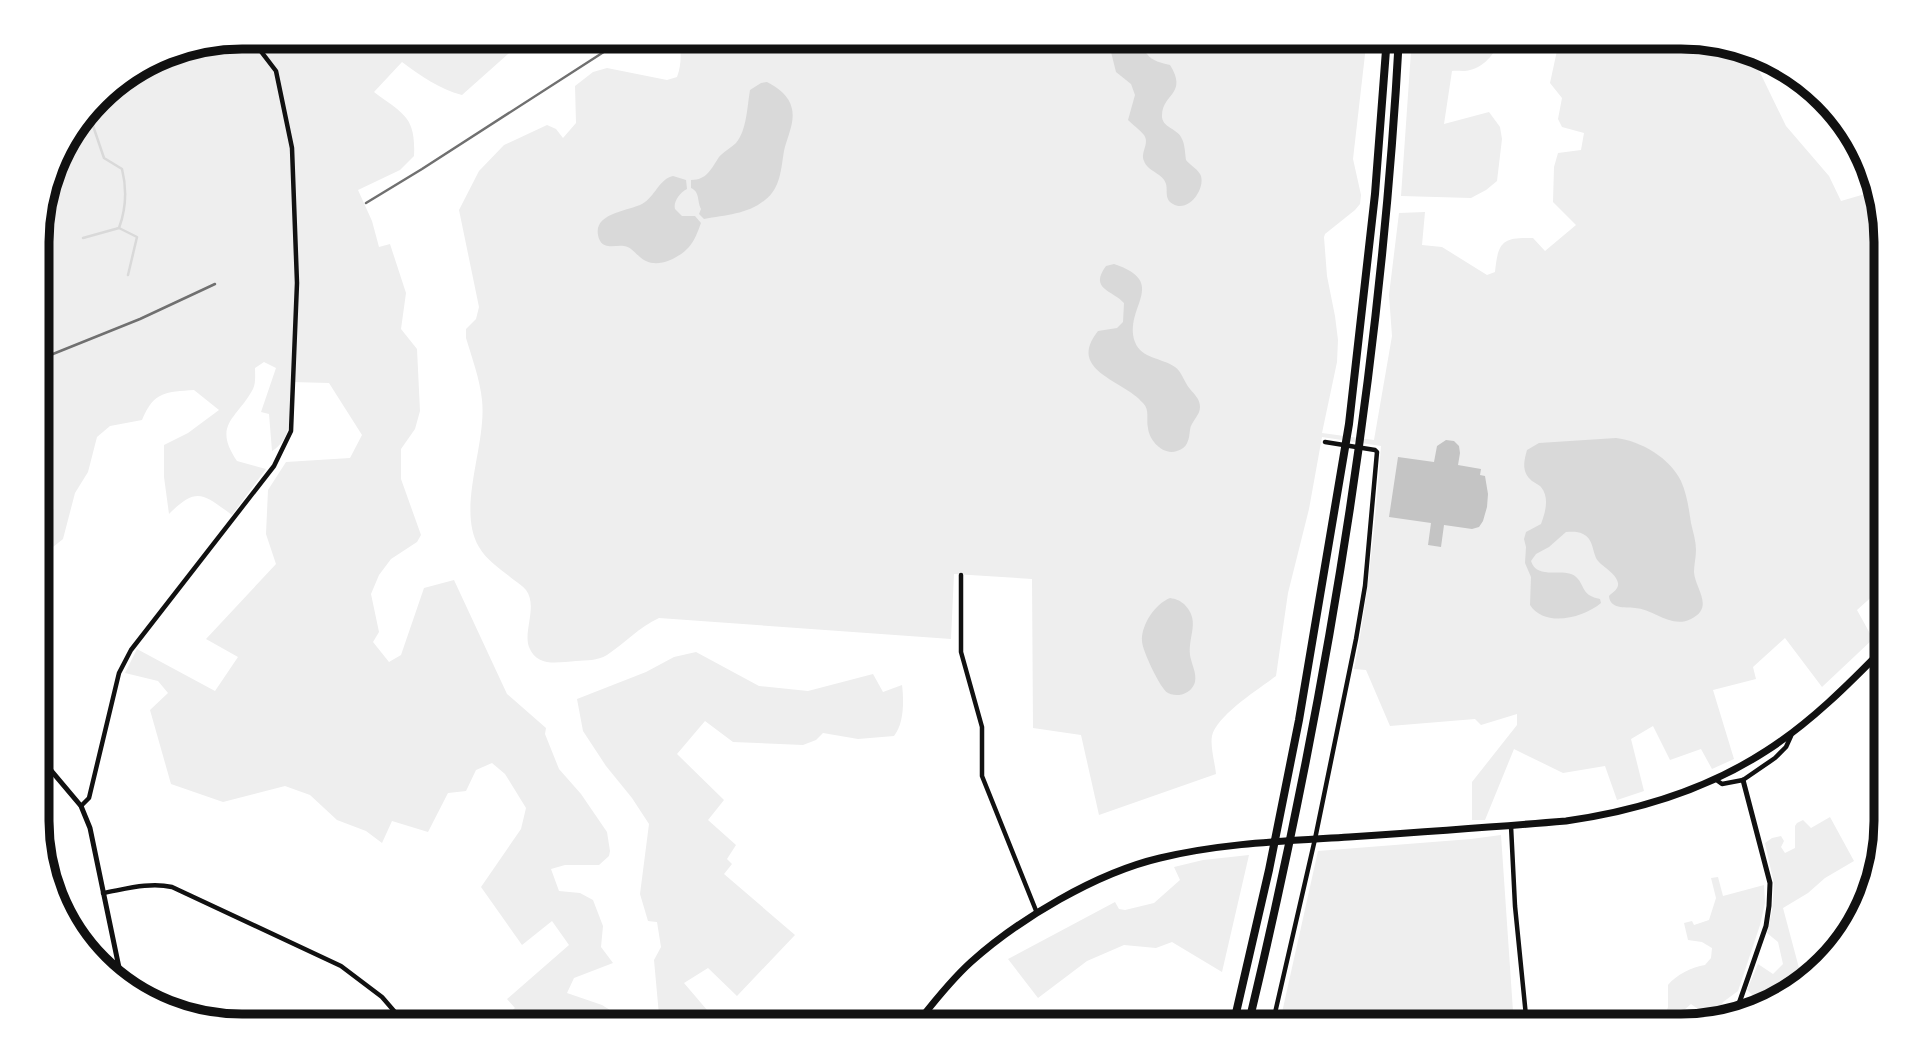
<svg xmlns="http://www.w3.org/2000/svg" width="1923" height="1063" viewBox="0 0 1923 1063" font-family="Figtree,sans-serif">
	<style>
		.green { fill: #eee }
		.water { fill: #d9d9d9 }
		.lines { fill: none; stroke-linecap: round; stroke-linejoin: round }
		.stream { stroke: #d9d9d9; stroke-width: 2.5 }
		.building { fill: #c4c4c4 }
		.minor { stroke: #111; stroke-width: 4.5 }
		.tertiary { stroke: #111; stroke-width: 5 }
		.trunk { stroke: #111; stroke-width: 7 }
		.motorway { stroke: #111; stroke-width: 8 }
		.rail { stroke: #707070; stroke-width: 2.5 }
		.rim { fill: none; stroke: #111; stroke-width: 9 }
	</style>
	<rect width="100%" height="100%" fill="#fff"/>
	<!-- green -->
	<g class="green">
		<path d="M242,37H527L462,95C439,89 421,76 402,62L374,92C403,114 416,116 414,156L400,170L358,190L372,221L379,247L390,244L406,293L401,329L417,349L420,411L415,429L401,449V479L421,535L417,542L391,559L379,575L371,594L379,632L373,642L389,662L401,655L424,588L454,580L507,694L546,728L545,734L559,769L581,794L607,832L610,851L609,856L599,865H565L551,869L559,891L580,893L593,900L603,926L601,947L613,963L574,978L567,993L602,1005L610,1010L617,1026H561L550,1017C532,1026 520,1032 502,1019L515,1008L507,999L569,945L552,921L522,945L481,887L521,829L526,808L505,774L492,763L476,770L466,791L448,793L428,832L392,821L382,843L366,831L337,820L310,795L285,786L223,802L171,784L150,710L168,693L158,681L125,673L137,649L215,691L238,657L206,639L276,564L266,534L268,490L286,462L350,458L362,435L329,383L291,382C290,406 295,438 272,451L269,414L261,412L276,368L264,362L255,368C255,374 256,383 253,389C237,419 212,424 237,461L266,469L232,515C203,494 197,486 169,514L164,477V445L188,433L219,410L194,390C166,392 154,391 142,420L110,426L97,437L88,472L75,493L63,539L38,559V216L58,151L106,88L164,52Z"/>
		<path d="M679,37H1367L1353,159L1361,195L1360,204L1355,210L1325,234L1324,237L1327,276L1335,316L1338,340L1337,362L1322,433L1374,440L1392,336L1389,295L1399,213L1425,212L1422,245L1442,247L1487,275L1495,272C1498,242 1502,237 1533,238L1545,251L1576,225L1553,202L1554,167L1558,153L1581,150L1584,133L1562,127L1558,119L1562,98L1550,83L1558,46L1570,39L1583,43L1588,37H1681L1752,56L1786,126L1829,176L1841,201L1865,194L1869,180L1886,228V584L1857,610L1873,639L1822,687L1785,638L1753,667L1756,679L1713,690L1734,759L1712,769L1701,749L1670,760L1653,726L1631,739L1644,791L1617,800L1605,766L1563,773L1514,749L1485,820H1472V782L1517,725V714L1481,725L1475,719L1390,726L1366,670L1354,669C1369,595 1375,521 1381,446L1322,437L1309,509L1288,593L1276,676C1259,689 1217,715 1212,736C1210,746 1215,763 1216,774L1099,815L1081,735L1033,728L1032,579L954,574L951,639L659,618C639,627 625,643 607,655C597,661 587,660 576,661C559,662 537,668 529,647C523,631 538,606 526,590C523,586 518,583 514,580C502,570 487,561 479,547C456,508 487,445 482,400C480,380 472,358 466,338V329L476,319L479,307L459,210L479,171L504,145L547,125L556,129L563,138L576,123L575,86L593,72L607,68L667,80L677,77C682,64 681,51 679,37Z"/>
		<path d="M1412,37H1501C1497,51 1485,67 1470,70C1464,72 1457,70 1452,71L1444,124L1489,112L1500,127L1502,139L1497,181L1486,190L1471,198L1401,196Z"/>
		<path d="M696,652L759,686L808,691L873,674L883,692L902,685C904,701 904,724 894,736L858,739L823,733L816,740L803,745L733,742L705,721L677,754L724,800L708,820L736,845L727,859L732,864L724,874L795,935L737,996L708,968L684,983L713,1017L706,1026H660L654,960L661,947L657,922L648,921L640,894L649,824L632,798L606,766L583,731L577,699L646,672L674,657Z"/>
		<polygon points="1830,817 1854,861 1825,878 1808,893 1783,908 1803,983 1795,992 1761,1003 1747,990 1758,964 1773,974 1783,964 1778,942 1767,933 1772,911 1774,884 1765,843 1772,838 1781,836 1784,841 1781,847 1785,853 1795,848 1795,826 1797,823 1803,820 1811,828"/>
		<polygon points="1501,835 1514,1026 1345,1026 1344,1017 1335,1011 1308,1021 1305,1026 1279,1026 1318,851 1471,839"/>
		<polygon points="1249,855 1222,972 1172,942 1156,948 1124,945 1087,961 1038,998 1008,959 1115,902 1119,909 1125,910 1154,903 1180,880 1174,867 1203,860"/>
		<path d="M1718,877L1723,896L1764,885L1765,903L1760,925L1738,991L1723,1002L1715,1019L1706,1022L1702,1012L1691,1004L1677,1016V1026H1662L1668,1007V985C1676,975 1692,967 1705,965L1711,958L1712,948L1702,942L1688,940L1684,923L1692,921L1694,925L1709,920L1716,898L1711,878Z"/>
	</g>
	<!-- water -->
	<g class="water">
		<path d="M1130,37C1144,41 1139,45 1147,54C1152,61 1162,63 1170,65C1188,94 1163,93 1162,115C1161,128 1178,128 1182,139C1185,145 1185,153 1186,160C1190,165 1199,170 1201,176C1205,190 1188,213 1173,204C1164,199 1168,191 1166,184C1163,173 1148,172 1144,161C1140,152 1150,144 1144,135C1140,130 1133,125 1128,120L1135,95L1131,84L1116,72L1111,52L1121,40Z"/>
		<path d="M767,82C778,88 789,95 792,109C795,123 787,137 784,151C781,168 781,188 765,200C748,214 726,215 704,219L699,214L701,209C697,201 700,192 691,188V180C707,180 711,169 719,157C723,152 731,148 736,143C747,130 747,107 750,90L761,83Z"/>
		<path d="M673,176L686,180L687,189C680,192 673,202 675,209L682,216H695L701,223C698,231 695,240 689,247C680,257 660,268 646,261C638,258 633,247 624,246C619,245 613,247 608,246C602,245 599,241 598,235C594,213 628,211 642,204C655,197 659,179 673,176Z"/>
		<path d="M1114,264C1170,283 1123,307 1135,342C1141,359 1163,358 1175,367C1182,372 1184,382 1190,389C1194,394 1200,399 1200,407C1200,416 1191,421 1190,430C1189,439 1188,448 1177,451C1163,456 1149,440 1148,428C1146,419 1150,410 1143,403C1124,380 1066,371 1098,331L1117,328L1123,322L1124,303C1112,290 1089,289 1106,266Z"/>
		<path d="M1616,438C1641,441 1670,458 1681,481C1687,494 1689,510 1691,523C1693,532 1696,541 1696,550C1696,557 1694,565 1694,572C1695,589 1715,607 1691,619C1671,629 1654,609 1635,608C1624,607 1610,609 1609,596C1613,592 1619,589 1618,583C1616,572 1601,567 1596,558C1592,549 1593,539 1583,534C1577,531 1571,532 1566,532L1549,547L1536,554L1531,561C1537,579 1557,569 1571,574C1582,578 1581,589 1589,595C1592,597 1596,598 1600,599L1601,603C1583,618 1545,628 1530,605L1531,577L1525,563L1526,547L1524,539L1526,532L1541,524C1545,513 1550,498 1541,487C1541,486 1532,481 1532,481C1521,472 1524,461 1527,450L1539,443Z"/>
		<path d="M1170,598C1176,599 1179,600 1184,604C1201,621 1188,635 1190,655C1191,663 1197,673 1195,682C1193,689 1187,694 1179,695C1176,695 1172,695 1168,693C1161,690 1142,650 1142,641C1141,625 1155,604 1170,598Z"/>
	</g>
	<g class="lines">
		<!-- stream -->
		<g class="stream">
			<path d="M92,106L90,117L104,158L122,169C127,189 126,209 119,228L137,237L128,275"/>
			<polyline points="83,238 119,228"/>
		</g>
	</g>
	<!-- building -->
	<polygon class="building" points="1446,440 1454,441 1459,446 1460,453 1458,465 1481,469 1480,475 1485,476 1488,494 1487,507 1483,521 1479,527 1472,529 1444,525 1441,547 1428,545 1431,523 1389,517 1398,457 1434,462 1437,446"/>
	<g class="lines">
		<!-- minor -->
		<g class="minor">
			<polyline points="961,575 961,652 982,727 982,776 1037,913"/>
			<polyline points="1715,779 1722,784 1743,780 1775,758 1786,747 1791,736"/>
			<polyline points="81,806 89,798 119,673 131,650 274,466 291,431 297,283 292,148 276,71 250,37"/>
			<polyline points="1511,826 1515,906 1527,1026"/>
			<path d="M103,893C126,889 149,882 172,887L341,966L382,997L407,1026"/>
			<polyline points="1272,1026 1315,839 1356,639 1365,586 1377,452 1375,450 1325,442"/>
		</g>
		<!-- tertiary -->
		<g class="tertiary">
			<polyline points="1877,656 1886,672"/>
			<polyline points="38,755 81,806 90,828 122,982"/>
			<polyline points="1736,1012 1766,926 1769,906 1770,883 1743,780"/>
		</g>
		<!-- trunk -->
		<path class="trunk" d="M915,1026C932,1004 950,981 971,962C1019,919 1096,873 1160,858C1222,843 1286,841 1349,837C1422,832 1494,827 1566,821C1636,811 1706,790 1766,751C1810,723 1849,684 1886,646"/>
		<!-- motorway -->
		<g class="motorway">
			<polyline points="1233,1026 1269,870 1299,720 1349,424 1375,194 1387,37"/>
			<path d="M1248,1026C1326,701 1381,371 1399,37"/>
		</g>
		<!-- rail -->
		<g class="rail">
			<polyline points="366,203 422,169 627,37"/>
			<polyline points="38,360 140,319 215,284"/>
		</g>
	</g>
	<!-- crop -->
	<path d="M0 0H1923V1063H0ZM242 49H1681A193 193 0 0 1 1874 242V821A193 193 0 0 1 1681 1014H242A193 193 0 0 1 49 821V242A193 193 0 0 1 242 49Z" fill="#fff" fill-rule="evenodd"/>
	<path class="rim" d="M242 49H1681A193 193 0 0 1 1874 242V821A193 193 0 0 1 1681 1014H242A193 193 0 0 1 49 821V242A193 193 0 0 1 242 49Z"/>
</svg>
